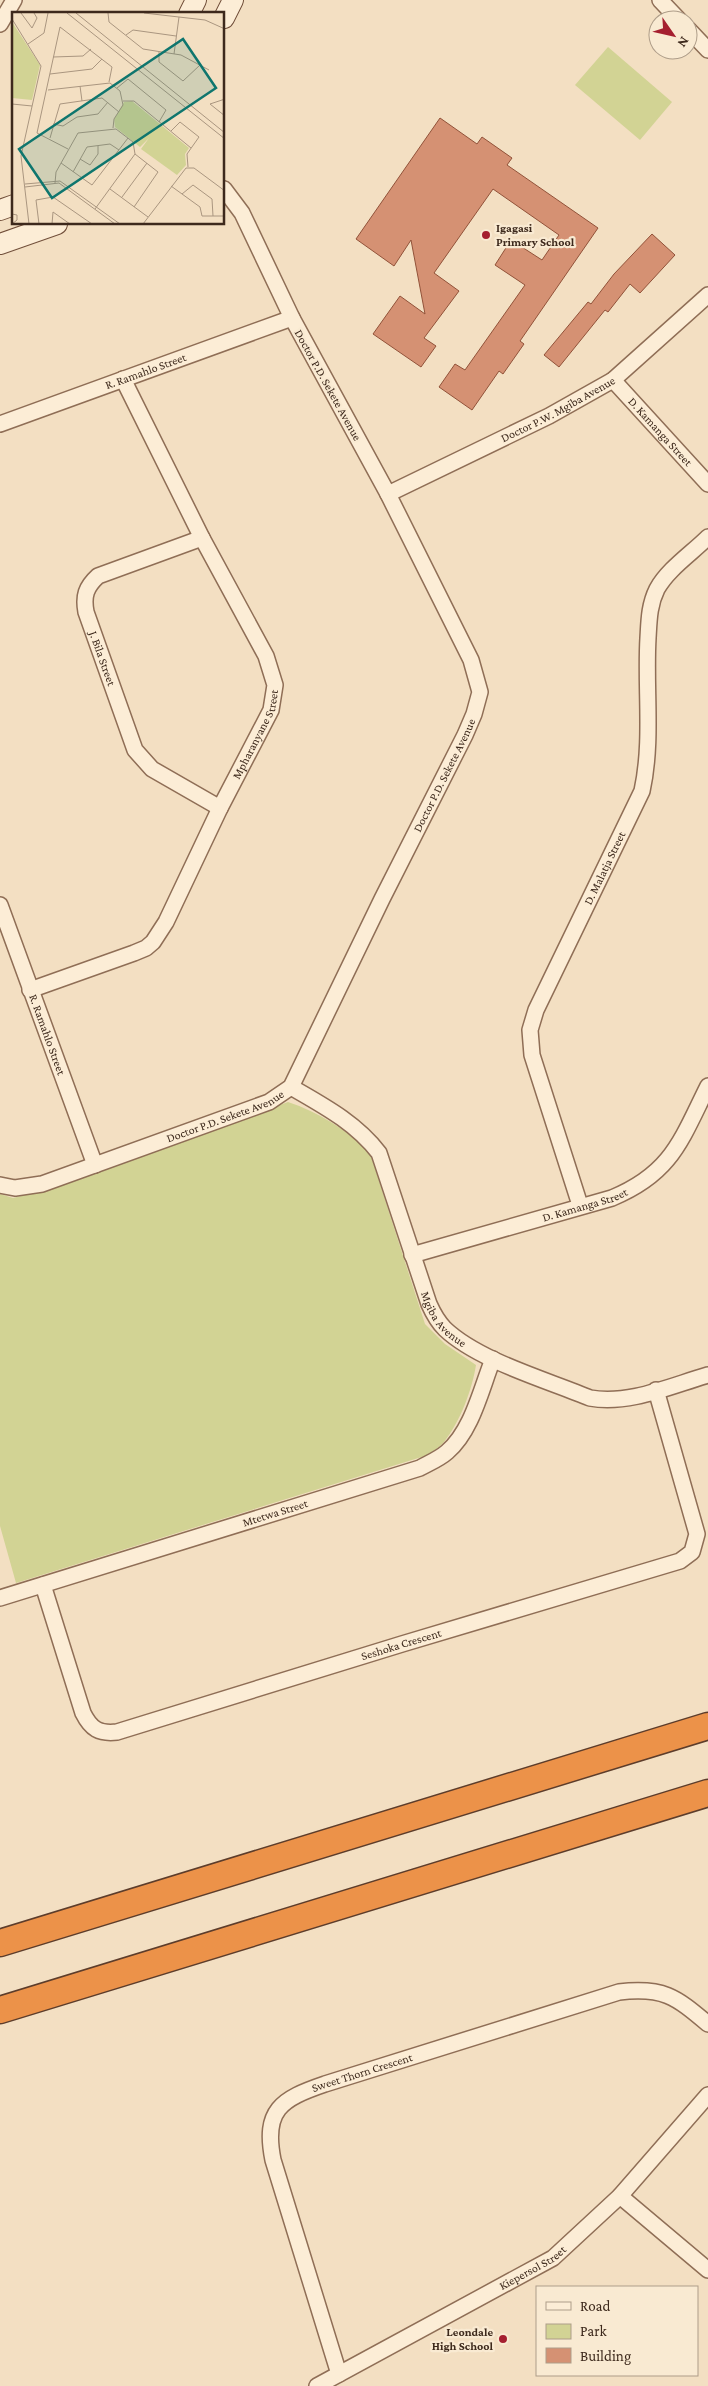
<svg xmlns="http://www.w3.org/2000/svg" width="708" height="2386" viewBox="0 0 708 2386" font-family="'Crimson Pro',serif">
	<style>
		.green { fill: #d2d394 }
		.building { fill: #d59173; stroke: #915239 }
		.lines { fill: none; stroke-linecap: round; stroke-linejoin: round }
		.street-casing { stroke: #8f6e56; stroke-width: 18 }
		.secondary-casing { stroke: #714f3a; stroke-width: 22 }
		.highway-casing { stroke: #5d3d2b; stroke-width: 29 }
		.street { stroke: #fcedd6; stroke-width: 15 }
		.secondary { stroke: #fcedd6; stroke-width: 20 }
		.highway { stroke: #ec9249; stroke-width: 26 }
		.poi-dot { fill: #a51f2f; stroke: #f9ead2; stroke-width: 2 }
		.labels { text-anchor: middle; stroke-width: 4.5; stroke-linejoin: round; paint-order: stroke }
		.poi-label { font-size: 12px; font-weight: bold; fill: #3d291c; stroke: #f9ead2; text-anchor: start }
		.street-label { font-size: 12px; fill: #3d291c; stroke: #f9ead2 }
		.inset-road { fill: none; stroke: #aa9680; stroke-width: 1 }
		.view { fill: #0f766e; fill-opacity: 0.15; stroke: #0f766e; stroke-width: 2.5 }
		.inset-edge { fill: none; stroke: #3d291c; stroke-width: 2.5 }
	</style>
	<rect width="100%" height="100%" fill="#f3dfc2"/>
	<!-- green -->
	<g class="green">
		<polygon points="608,47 672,102 640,140 575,85"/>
		<path d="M288,1102C318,1112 348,1130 370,1153L425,1324L445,1344L476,1365C472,1390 460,1422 444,1442C440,1447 433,1451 428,1455L16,1583L0,1526V1194L13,1198L55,1187Z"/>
	</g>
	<!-- building -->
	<g class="building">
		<polygon points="440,118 477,144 482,137 512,158 507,165 598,228 520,341 524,344 503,374 499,371 472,410 439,387 455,364 465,370 525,285 495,265 511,240 542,260 559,235 493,189 434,273 459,291 424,338 436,346 421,367 373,334 400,296 425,314 411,240 394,266 356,239"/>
		<polygon points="652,234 675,255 640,293 630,284 608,312 605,310 559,367 544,355 588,302 591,304 614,274"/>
	</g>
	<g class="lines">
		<defs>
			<g id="street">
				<polyline points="660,0 679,20"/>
				<polyline points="0,24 14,0"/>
				<polyline points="688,29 708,50"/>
				<path id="s1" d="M613,380L708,484"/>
				<path id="s2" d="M0,424L292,318"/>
				<path id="s3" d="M388,494L549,416L613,380L708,295"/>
				<path id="s4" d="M202,538L98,576C86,587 83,596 86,612L135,750L152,769L220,808"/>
				<path id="s5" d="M0,905L95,1165"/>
				<path id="s6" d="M30,990L134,953L146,948L153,942L166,922L220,808L271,710L275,685L266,656L202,538L123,379"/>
				<path id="s7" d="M291,1087C324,1106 356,1123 379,1153L429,1304C433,1313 438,1322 445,1329C479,1361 547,1380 590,1398C629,1405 670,1386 708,1375"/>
				<path id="s8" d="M0,1185L15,1188L42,1184L269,1102L291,1087L382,899L465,735L474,714L480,692L471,660L388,494L292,318L242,213L224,189"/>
				<path id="s9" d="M580,1205L532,1055L530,1030L536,1010L642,791C653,741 645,688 648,638C649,621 649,605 657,589C668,569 692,553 708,537"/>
				<path id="s10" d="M412,1255L612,1198C672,1173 681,1140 708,1086"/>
				<path id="s11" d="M43,1585L83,1713C91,1729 99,1734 117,1732L402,1644L680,1561L692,1552L697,1534L656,1390"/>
				<path id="s12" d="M0,1598L420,1468C429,1463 439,1459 447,1452C472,1431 481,1389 493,1359"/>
				<polyline points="620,2196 708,2270"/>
				<path id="s13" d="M339,2374L273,2160C263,2110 281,2099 325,2084L619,1992C663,1987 675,1996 708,2024"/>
				<path id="s14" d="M317,2386L553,2258L620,2196L708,2095"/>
			</g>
			<g id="secondary">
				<polyline points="189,14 196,0"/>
				<polyline points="224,18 233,0"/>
				<polyline points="0,210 14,205"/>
				<polyline points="0,244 57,224"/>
			</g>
			<g id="highway">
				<polyline points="0,1943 708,1726"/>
				<polyline points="0,2010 708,1793"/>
			</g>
		</defs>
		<!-- street casing -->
		<use href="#street" class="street-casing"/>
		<!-- secondary casing -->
		<use href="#secondary" class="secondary-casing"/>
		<!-- highway casing -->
		<use href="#highway" class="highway-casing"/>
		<!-- street -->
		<use href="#street" class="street"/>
		<!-- secondary -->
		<use href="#secondary" class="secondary"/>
		<!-- highway -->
		<use href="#highway" class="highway"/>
	</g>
	<!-- markers -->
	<g class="poi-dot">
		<circle cx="486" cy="235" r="5"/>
		<circle cx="503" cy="2339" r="5"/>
	</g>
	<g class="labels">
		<!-- poi labels -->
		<g class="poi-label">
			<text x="496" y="232">Igagasi<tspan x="496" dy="14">Primary School</tspan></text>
			<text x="493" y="2336" text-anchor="end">Leondale<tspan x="493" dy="14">High School</tspan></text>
		</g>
		<!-- street labels -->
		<g class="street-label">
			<text dy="4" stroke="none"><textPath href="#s2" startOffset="155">R. Ramahlo Street</textPath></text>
			<text transform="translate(328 385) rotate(61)" y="4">Doctor P.D. Sekete Avenue</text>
			<text dy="4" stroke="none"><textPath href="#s3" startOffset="190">Doctor P.W. Mgiba Avenue</textPath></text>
			<text dy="4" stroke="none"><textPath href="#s1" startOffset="70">D. Kamanga Street</textPath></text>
			<text dy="4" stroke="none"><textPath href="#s4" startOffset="200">J. Bila Street</textPath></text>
			<text dy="4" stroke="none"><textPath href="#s6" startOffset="365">Mpharanyane Street</textPath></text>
			<text dy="4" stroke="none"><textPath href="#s8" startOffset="658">Doctor P.D. Sekete Avenue</textPath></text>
			<text dy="4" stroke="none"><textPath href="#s9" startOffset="361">D. Malatja Street</textPath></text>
			<text dy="4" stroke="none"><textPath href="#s5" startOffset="138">R. Ramahlo Street</textPath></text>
			<text dy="4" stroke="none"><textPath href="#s8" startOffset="238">Doctor P.D. Sekete Avenue</textPath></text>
			<text dy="4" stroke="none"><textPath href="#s10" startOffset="180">D. Kamanga Street</textPath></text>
			<text dy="4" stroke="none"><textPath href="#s7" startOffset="291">Mgiba Avenue</textPath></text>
			<text dy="4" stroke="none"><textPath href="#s12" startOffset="288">Mtetwa Street</textPath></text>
			<text dy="4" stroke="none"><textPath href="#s11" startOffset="474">Seshoka Crescent</textPath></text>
			<text dy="4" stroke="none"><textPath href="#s13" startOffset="369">Sweet Thorn Crescent</textPath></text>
			<text dy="4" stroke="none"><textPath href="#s14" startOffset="246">Kiepersol Street</textPath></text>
		</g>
	</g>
	<!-- overview -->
	<g transform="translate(12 12)">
		<rect width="212" height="212" fill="#f3dfc2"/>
		<path d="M0,10L28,53L20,88L0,86ZM120,89L177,136L173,142L174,153L165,163L129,137L137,126L128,135L103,115L102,107L112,90Z" fill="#d2d394"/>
		<path class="inset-road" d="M9,1L20,16L25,6L22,1M55,1L213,127M64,1L213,121M96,1L97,10L131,37L169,43L197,58M132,1L193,8L213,17M0,7L29,54L9,144L17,212M114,23L121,18L164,24M16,32L32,21L36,1M147,40V50L171,69L188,53M162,42L167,5M41,45L71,44L79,37M38,62L80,57L90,47M68,74L70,89M105,76L116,67L154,98L147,110M36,78L98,71L108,79L111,93L102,107L101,116M213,87L198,92L213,104M111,89H122L179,136M0,92L20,94M41,112L51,114L65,105L86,102L96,90M159,119L168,110L187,125L175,142L176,155M38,126L48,92L90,86L107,100M56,137L25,121L48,15L100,55L97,70M68,147L78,153L86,142V134M49,151L80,173L116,126M61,160L75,135L98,132L107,138M43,171L44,160L66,121L104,117L121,130L123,142L83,197M13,172L48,169L108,212M159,174L188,195L190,204H213M13,175L47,171L103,212M98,177L136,205M170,182L181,173L200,187L201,204M110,185L135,151M122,195L146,160L123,142M0,202L5,203V208L0,212M27,212L24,188L41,185L80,212M40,212L41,200L58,212M131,212L174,156H182L213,179"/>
		<path class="view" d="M171,27L204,76L40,186L7,137Z"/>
		<rect width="212" height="212" class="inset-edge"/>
	</g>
	<!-- legend -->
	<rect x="536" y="2286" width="162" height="90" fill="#f9ead2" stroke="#ae9d89"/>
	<rect x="546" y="2302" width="25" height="8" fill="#fcedd6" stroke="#ae9d89"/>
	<text x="580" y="2311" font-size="15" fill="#3d291c">Road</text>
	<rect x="546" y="2324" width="25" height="15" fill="#d2d394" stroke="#ae9d89"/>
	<text x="580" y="2336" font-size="15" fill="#3d291c">Park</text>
	<rect x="546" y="2348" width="25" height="15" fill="#d59173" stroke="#ae9d89"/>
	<text x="580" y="2361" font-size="15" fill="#3d291c">Building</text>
	<!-- north arrow -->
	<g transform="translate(673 35) rotate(124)"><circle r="24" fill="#f9ead2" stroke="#ae9d89"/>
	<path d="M0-4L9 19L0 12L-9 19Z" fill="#a51f2f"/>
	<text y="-8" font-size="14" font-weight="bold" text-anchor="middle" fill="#3d291c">N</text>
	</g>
</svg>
